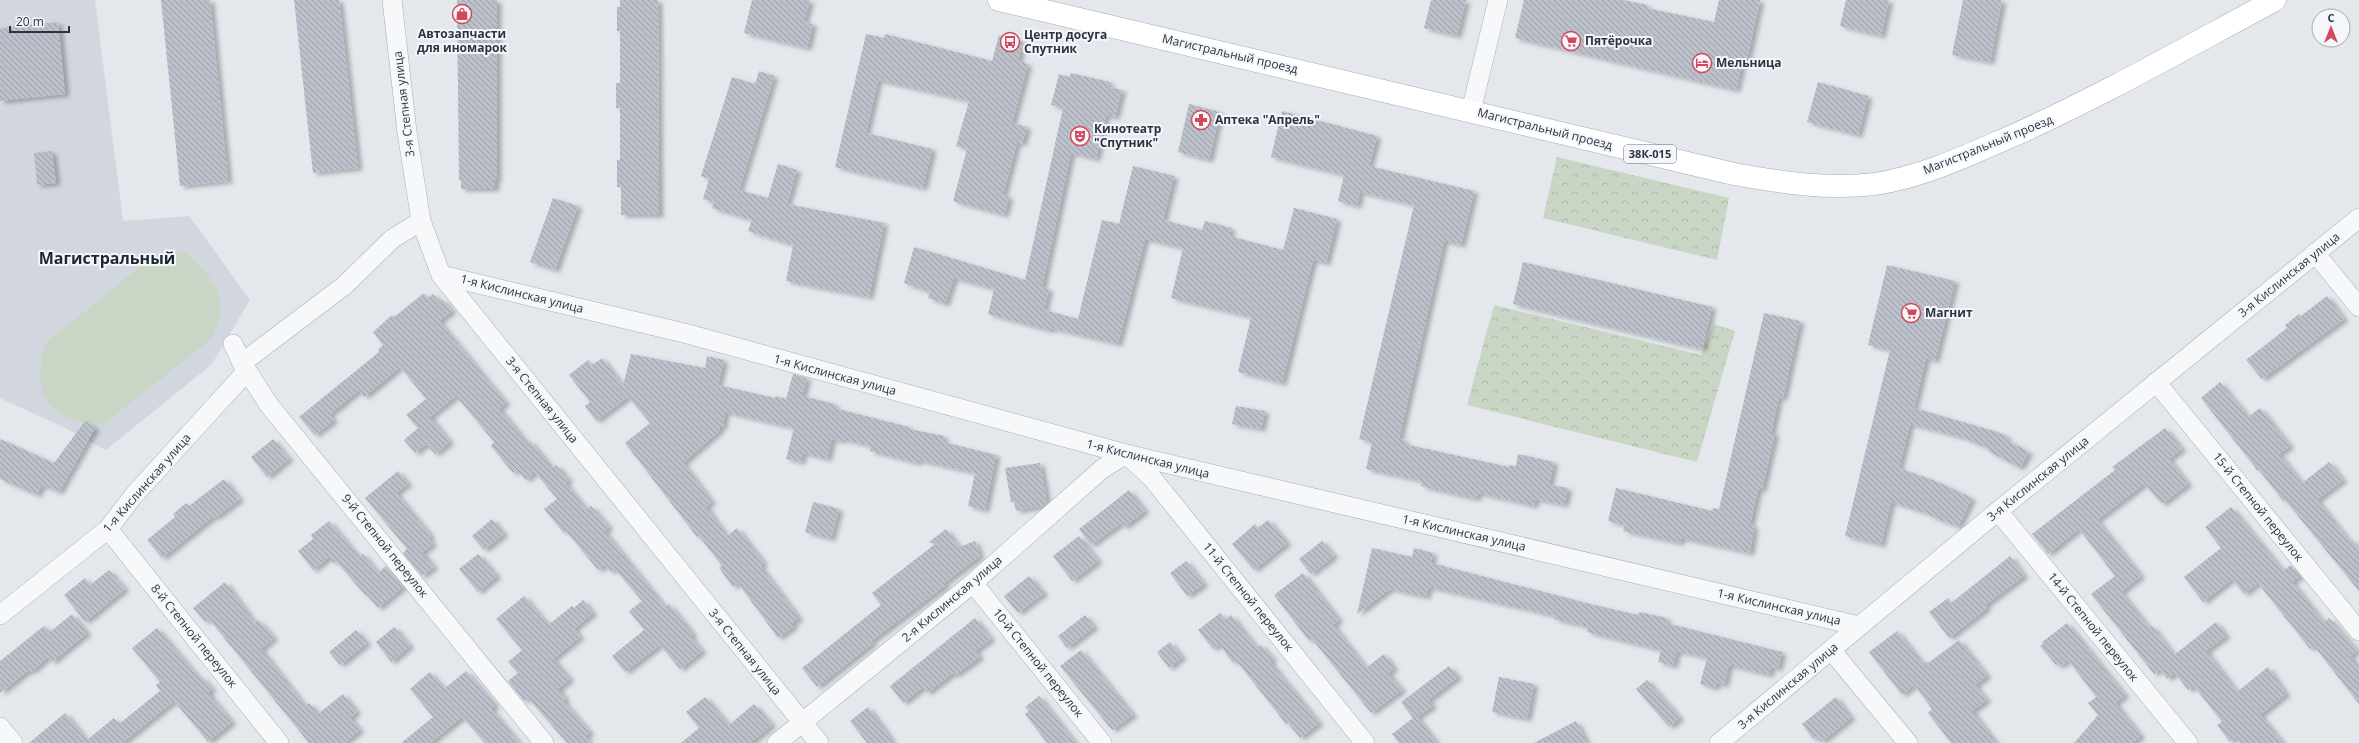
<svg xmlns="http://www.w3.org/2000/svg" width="2359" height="743" viewBox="0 0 2359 743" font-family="'Open Sans',sans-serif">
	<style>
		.built { fill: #d2d6de }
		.grass { fill: #c9d6c5 }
		.forest { fill: url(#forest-crowns) }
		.building { fill: url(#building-back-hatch); filter: url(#shadow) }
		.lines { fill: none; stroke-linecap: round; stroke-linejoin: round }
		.minor-casing { stroke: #a9aeb7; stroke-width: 20 }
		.major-casing { stroke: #a3abb8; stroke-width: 23 }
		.minor { stroke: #f7f8fa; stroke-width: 19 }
		.major { stroke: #fff; stroke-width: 22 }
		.labels { text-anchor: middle; stroke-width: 4; stroke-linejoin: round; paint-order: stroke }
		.shield { fill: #f4f6f9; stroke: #676e7b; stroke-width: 1 }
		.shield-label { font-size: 11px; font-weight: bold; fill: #2b3445 }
		.poi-label { font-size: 12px; font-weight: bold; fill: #2b3445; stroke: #f4f6f9; text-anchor: start }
		.street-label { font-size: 12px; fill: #2b3445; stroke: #f4f6f9 }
		.district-label { font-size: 16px; font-weight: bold; fill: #1d2536; stroke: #f4f6f9 }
	</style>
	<defs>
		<pattern id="forest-crowns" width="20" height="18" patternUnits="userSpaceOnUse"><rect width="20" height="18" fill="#c9d6c5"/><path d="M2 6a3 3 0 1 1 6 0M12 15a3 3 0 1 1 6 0" fill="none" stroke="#adb8ab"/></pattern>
		<pattern id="building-back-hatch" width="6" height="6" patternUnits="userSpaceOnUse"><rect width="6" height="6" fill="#bbc0ca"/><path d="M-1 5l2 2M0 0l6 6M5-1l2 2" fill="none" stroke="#989da6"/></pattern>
		<filter id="shadow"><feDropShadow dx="4.5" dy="2.5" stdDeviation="2" flood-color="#0004"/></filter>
	</defs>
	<rect width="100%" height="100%" fill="#e4e7ec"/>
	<!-- built -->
	<polygon class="built" points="0,0 95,0 123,221 189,216 250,300 212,364 106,450 65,428 0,398"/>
	<!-- grass -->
	<path class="grass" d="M170,250L187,253L207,274L219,293L220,317L210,340L105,423C52,426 27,390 47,342L151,258Z"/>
	<!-- forest -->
	<g class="forest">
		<polygon points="1557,157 1729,198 1717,260 1543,218"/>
		<polygon points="1494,305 1701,355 1714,324 1735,331 1697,462 1467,405"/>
	</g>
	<!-- building -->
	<g class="building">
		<polygon points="161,0 210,0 228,181 180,186"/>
		<polygon points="294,0 339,0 358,168 313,173"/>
		<polygon points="457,0 497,0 497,180 495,180 495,189 461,189 461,180 459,180"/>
		<polygon points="620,0 658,0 659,215 621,215 621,187 617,187 617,160 620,160 620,108 616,108 616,83 620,83 620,31 617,31 617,7 620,7"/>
		<polygon points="752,0 810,0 804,22 813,24 807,48 744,33"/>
		<polygon points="1431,0 1466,0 1457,36 1424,28"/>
		<polygon points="1524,0 1623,0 1647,5 1646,8 1714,22 1719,0 1760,0 1746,63 1742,63 1736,90 1515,38"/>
		<polygon points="1846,0 1889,0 1881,36 1840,26"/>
		<polygon points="1963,0 2002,0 1990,62 1952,55"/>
		<polygon points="58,22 65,94 0,101 0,28"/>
		<polygon points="866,34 884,38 885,34 992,61 999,35 1023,41 1018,61 1028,64 1012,123 1027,127 1022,144 1017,142 1003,195 1009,197 1004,215 953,201 967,149 956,146 969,101 878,80 866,133 932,149 923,188 835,167"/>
		<polygon points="759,71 774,76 739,190 768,198 778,164 797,170 787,204 884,223 869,297 786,281 793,245 748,231 752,220 712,208 714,202 703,199 709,179 701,176 732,77 755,84"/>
		<polygon points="1071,73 1110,82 1108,87 1122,90 1115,117 1106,115 1096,159 1071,153 1042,287 1049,289 1044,310 1078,319 1102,220 1119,224 1133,166 1174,176 1163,220 1202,230 1205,221 1231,228 1229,236 1283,250 1294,208 1337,219 1326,263 1313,260 1282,383 1238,372 1251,317 1171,298 1183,248 1145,239 1118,344 1051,328 1051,331 988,314 994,289 954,278 945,304 928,298 930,292 904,283 914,247 1025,280 1063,108 1051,105 1059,74 1070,77"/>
		<polygon points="1818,82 1868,96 1858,135 1807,122"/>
		<polygon points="1189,104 1220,112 1209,160 1178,152"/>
		<polygon points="1282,111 1377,136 1369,166 1474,191 1461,245 1444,241 1399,439 1405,440 1404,444 1509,467 1510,465 1516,466 1518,454 1554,462 1549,485 1568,488 1564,505 1535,499 1534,506 1478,493 1476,499 1421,486 1422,481 1366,469 1372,442 1359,439 1414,205 1360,192 1357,206 1338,201 1344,175 1271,157"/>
		<polygon points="52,151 56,183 37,185 34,153"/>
		<polygon points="553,198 578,206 555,270 530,262"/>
		<polygon points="1523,262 1712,307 1702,349 1513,304"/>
		<polygon points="1887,265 1955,281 1935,361 1926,358 1914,408 1994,431 2007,436 2005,439 2029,452 2020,468 1988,451 1989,449 1964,438 1910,424 1899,468 1938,482 1972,498 1958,527 1928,515 1929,514 1891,502 1881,545 1845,536 1890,350 1868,345"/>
		<polygon points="424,293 428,298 433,294 439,301 442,299 452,311 439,321 506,403 499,408 527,443 530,441 552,468 556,465 569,480 565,483 586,509 591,506 609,527 604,531 665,607 669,604 693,634 690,636 702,651 680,669 660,645 625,672 612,656 644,630 629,611 642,601 615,569 611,572 605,565 598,570 566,531 564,533 544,509 557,499 535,472 526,480 517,470 513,473 491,446 494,442 456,396 430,417 450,442 435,454 426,444 415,453 404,440 418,428 406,415 426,399 400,367 364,397 359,390 329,415 334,420 315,435 299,417 379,352 378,350 383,345 373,332 392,315 394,317"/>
		<polygon points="2327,296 2344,319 2262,379 2246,360 2287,328 2285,325 2299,314 2301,316"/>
		<polygon points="1764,313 1800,321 1783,398 1779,397 1771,433 1775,433 1762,490 1758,489 1750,525 1754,526 1750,553 1681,538 1680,543 1623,531 1625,525 1608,521 1616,488 1712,511 1713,508 1719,509"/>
		<polygon points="631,354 705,368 707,356 724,360 718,385 775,398 776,396 786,399 793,374 807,378 802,396 835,404 834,408 909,427 909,429 944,436 943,442 996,455 985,510 968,506 975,473 918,460 917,463 870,451 871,446 842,439 841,441 832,439 827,459 803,453 801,462 786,459 794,428 725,412 723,427 720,427 719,431 683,463 712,502 706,506 715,520 727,536 737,528 764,563 760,566 799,618 792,623 794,626 778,638 738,583 733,587 719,568 722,566 699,536 697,537 625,443 650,423 628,397 596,421 585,406 590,402 569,375 588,360 592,365 602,358 623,386"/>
		<polygon points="2220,382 2248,417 2260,408 2290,446 2279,454 2302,483 2329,462 2343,480 2317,500 2350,542 2352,540 2359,549 2359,591 2285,500 2283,501 2259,470 2258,471 2201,398"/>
		<polygon points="1236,406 1265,411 1261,429 1232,424"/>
		<polygon points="85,421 95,428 59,492 42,485 37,495 0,479 0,439 54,463"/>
		<polygon points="2165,428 2182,449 2169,459 2188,484 2162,504 2144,484 2097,520 2141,576 2121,592 2149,628 2152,626 2174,655 2216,622 2226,636 2206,651 2237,692 2268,667 2286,694 2260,715 2283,743 2240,743 2236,737 2230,742 2217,725 2222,722 2194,686 2188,690 2175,673 2167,679 2160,669 2154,674 2091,594 2115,576 2079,529 2048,554 2032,534 2115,470 2112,467"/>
		<polygon points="273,439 289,459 267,477 251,457"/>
		<polygon points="1040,463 1047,503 1043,506 1016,511 1014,502 1011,502 1005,468"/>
		<polygon points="398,471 408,484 396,493 431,536 428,538 433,544 422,552 434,567 422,576 403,553 407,549 365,498"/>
		<polygon points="224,479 240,499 215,518 214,516 162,558 147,540 175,517 173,514 186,503 189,506"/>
		<polygon points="1129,490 1145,511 1124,527 1121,523 1091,545 1079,529"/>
		<polygon points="813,502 839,509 831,539 805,532"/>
		<polygon points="2231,507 2283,571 2291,565 2300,576 2292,582 2324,623 2329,618 2357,651 2350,656 2359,667 2359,704 2314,646 2310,649 2258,583 2244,594 2232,579 2203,602 2184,577 2221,548 2205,527"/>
		<polygon points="492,519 504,534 484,550 472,536"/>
		<polygon points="1268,520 1287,543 1254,570 1232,544 1255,524 1258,528"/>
		<polygon points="329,521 359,557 363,554 378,573 386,566 403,587 378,608 367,595 366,596 336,561 334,563 329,557 313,570 298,551 313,539 311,535"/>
		<polygon points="946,529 959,547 975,541 980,556 944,583 946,585 871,641 873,643 817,687 802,668 881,605 872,593 935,544 929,542"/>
		<polygon points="1079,536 1098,561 1072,581 1053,556"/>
		<polygon points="1322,541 1334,556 1311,574 1299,559"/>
		<polygon points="1372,548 1412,557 1414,548 1433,553 1431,563 1594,605 1638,615 1640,612 1667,618 1666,623 1782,652 1778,669 1771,667 1769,675 1729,665 1724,685 1716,683 1715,688 1700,684 1707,658 1677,651 1673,666 1658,662 1661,650 1587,632 1588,627 1554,619 1555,616 1429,587 1426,597 1390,589 1357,614"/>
		<polygon points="478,554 497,576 478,592 459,569"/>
		<polygon points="2010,556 2024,576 1985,605 1987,608 1949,638 1929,612 1948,598 1951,603"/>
		<polygon points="1186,561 1204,584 1187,596 1170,573"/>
		<polygon points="109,570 125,589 85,622 64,595 85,578 90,585"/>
		<polygon points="1303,573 1339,620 1333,625 1366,668 1384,654 1394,668 1388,673 1402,690 1371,713 1312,639 1309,641 1274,595"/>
		<polygon points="1029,576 1044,593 1018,613 1004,596"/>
		<polygon points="225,582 255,623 258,620 274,638 261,649 305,706 309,703 318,714 343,694 357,712 350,718 360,730 344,743 309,743 209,619 205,622 193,608"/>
		<polygon points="524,596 548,625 572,606 574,608 583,600 593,613 574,629 580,637 553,659 570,679 558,689 566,699 563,701 590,732 585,736 590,743 567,743 528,698 524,701 508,681 518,673 508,662 522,650 496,619"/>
		<polygon points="1220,613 1225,620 1231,615 1257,648 1261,645 1273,659 1270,662 1319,723 1300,738 1288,723 1286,724 1236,660 1233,663 1219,644 1213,649 1198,630"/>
		<polygon points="72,614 87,633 52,662 48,657 31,672 29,670 0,693 0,661 44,626 50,632"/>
		<polygon points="1085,615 1094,627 1067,648 1058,636"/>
		<polygon points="975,618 991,639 975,651 980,657 955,675 953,673 927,693 923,687 903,703 890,686"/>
		<polygon points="2067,623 2125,695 2115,703 2141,736 2132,743 2074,743 2098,715 2088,703 2096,697 2068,660 2061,666 2058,664 2056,665 2040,646 2043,644 2042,642"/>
		<polygon points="394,627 410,646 391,662 376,642"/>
		<polygon points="157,628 200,679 202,677 212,689 208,693 232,722 208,742 174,701 122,743 29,743 65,713 87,740 114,718 119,724 160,691 156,685 160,682 132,648"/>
		<polygon points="356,630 367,643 340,665 329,652"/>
		<polygon points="1897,631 1923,664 1926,661 1928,663 1959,640 1987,676 1975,685 1987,700 1972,711 1996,743 1951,743 1928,713 1932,709 1914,685 1902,695 1869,652"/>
		<polygon points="1170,642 1182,657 1169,668 1157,652"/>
		<polygon points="1081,650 1133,715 1112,730 1060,666"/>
		<polygon points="1449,666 1458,677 1428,700 1433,706 1417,717 1437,743 1399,743 1392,734 1413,718 1401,702"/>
		<polygon points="466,671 495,705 491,709 519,743 485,743 462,717 430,743 401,743 433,717 410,689 430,672 444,689"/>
		<polygon points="1499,677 1534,684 1527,719 1492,712"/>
		<polygon points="1647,680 1680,718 1669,727 1636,689"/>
		<polygon points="1039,696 1075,743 1047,743 1025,714 1029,711 1025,707"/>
		<polygon points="705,697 729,725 754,704 772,725 750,743 681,743 699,728 686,712"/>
		<polygon points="1836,697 1851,718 1821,742 1817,736 1813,739 1802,724"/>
		<polygon points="868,707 885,730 893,743 867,743 850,721"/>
		<polygon points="1576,721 1587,743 1534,743"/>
	</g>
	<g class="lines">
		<defs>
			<g id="minor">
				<polyline points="392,0 407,132 421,221 441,275 819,743"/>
				<polyline points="1471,111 1498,0"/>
				<polyline points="2315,253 2359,307"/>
				<polyline points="441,275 684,333 1126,454 1859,626"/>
				<polyline points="233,344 242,363 269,405 544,743"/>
				<polyline points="242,363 345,285 392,239 421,221"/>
				<polyline points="2156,382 2359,631"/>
				<polyline points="1998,511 2188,743"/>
				<polyline points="108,529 279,743"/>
				<polyline points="973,583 1102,743"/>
				<polyline points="0,615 108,529 134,495 247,371"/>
				<polyline points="1831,650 1908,743"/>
				<polyline points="0,727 13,743"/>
				<polyline points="777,743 973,583 1102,469 1126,454 1152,478 1365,743"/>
				<polyline points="1719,743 1998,511 2359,218"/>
			</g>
			<path id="major" d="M999,0L1734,174C1779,182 1828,190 1875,184C1920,177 1962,158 2003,140C2097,99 2185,48 2275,0"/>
		</defs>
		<!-- minor casing -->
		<use href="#minor" class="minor-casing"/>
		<!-- major casing -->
		<use href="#major" class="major-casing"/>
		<!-- minor -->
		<use href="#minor" class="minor"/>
		<!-- major -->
		<use href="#major" class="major"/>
	</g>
	<!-- icons -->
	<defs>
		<symbol id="shop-ring" viewBox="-11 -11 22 22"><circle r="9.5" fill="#f4f6f9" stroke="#d1495b" stroke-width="1.5"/><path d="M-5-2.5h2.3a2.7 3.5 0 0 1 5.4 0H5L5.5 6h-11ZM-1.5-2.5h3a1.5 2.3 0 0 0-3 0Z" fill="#d1495b"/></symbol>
		<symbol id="supermarket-ring" viewBox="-11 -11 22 22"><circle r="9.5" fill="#f4f6f9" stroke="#d1495b" stroke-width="1.5"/><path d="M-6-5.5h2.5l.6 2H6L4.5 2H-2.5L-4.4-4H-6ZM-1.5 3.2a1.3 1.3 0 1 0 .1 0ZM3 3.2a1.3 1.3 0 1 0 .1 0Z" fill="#d1495b"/></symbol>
		<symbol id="bus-ring" viewBox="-11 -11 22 22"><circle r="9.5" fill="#f4f6f9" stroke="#d1495b" stroke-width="1.5"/><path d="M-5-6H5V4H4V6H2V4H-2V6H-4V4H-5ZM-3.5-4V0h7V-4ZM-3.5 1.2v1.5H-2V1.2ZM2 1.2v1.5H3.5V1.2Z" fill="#d1495b"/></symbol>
		<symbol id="hotel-ring" viewBox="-11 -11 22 22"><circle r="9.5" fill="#f4f6f9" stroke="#d1495b" stroke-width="1.5"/><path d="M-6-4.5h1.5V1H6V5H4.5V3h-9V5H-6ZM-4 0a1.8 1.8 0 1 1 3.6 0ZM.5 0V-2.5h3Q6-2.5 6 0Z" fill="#d1495b"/></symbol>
		<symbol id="pharmacy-ring" viewBox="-11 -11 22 22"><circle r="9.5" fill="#f4f6f9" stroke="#d1495b" stroke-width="1.5"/><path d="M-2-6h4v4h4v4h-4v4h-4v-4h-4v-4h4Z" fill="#d1495b"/></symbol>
		<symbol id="theatre-ring" viewBox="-11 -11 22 22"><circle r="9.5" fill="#f4f6f9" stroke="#d1495b" stroke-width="1.5"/><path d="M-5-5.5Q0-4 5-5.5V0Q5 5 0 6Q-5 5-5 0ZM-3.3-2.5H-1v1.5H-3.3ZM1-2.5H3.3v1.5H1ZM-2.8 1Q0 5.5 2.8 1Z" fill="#d1495b"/></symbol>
	</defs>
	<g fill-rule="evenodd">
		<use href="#shop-ring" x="451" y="3" width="22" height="22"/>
		<use href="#supermarket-ring" x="1560" y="30" width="22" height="22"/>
		<use href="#bus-ring" x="999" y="31" width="22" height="22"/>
		<use href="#hotel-ring" x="1691" y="52" width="22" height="22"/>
		<use href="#pharmacy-ring" x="1190" y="109" width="22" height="22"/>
		<use href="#theatre-ring" x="1069" y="125" width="22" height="22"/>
		<use href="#supermarket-ring" x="1900" y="302" width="22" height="22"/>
	</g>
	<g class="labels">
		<!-- shield labels -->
		<rect class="shield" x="1624" y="145" width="52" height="18" rx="3"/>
		<g class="shield-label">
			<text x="1650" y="158">38К-015</text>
		</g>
		<!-- poi labels -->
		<g class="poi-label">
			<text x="462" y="38" text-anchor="middle">Автозапчасти<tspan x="462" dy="14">для иномарок</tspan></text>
			<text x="1024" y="39">Центр досуга<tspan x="1024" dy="14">Спутник</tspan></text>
			<text x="1585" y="45">Пятёрочка</text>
			<text x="1716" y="67">Мельница</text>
			<text x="1215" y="124">Аптека "Апрель"</text>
			<text x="1094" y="133">Кинотеатр<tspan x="1094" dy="14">"Спутник"</tspan></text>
			<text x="1925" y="317">Магнит</text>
		</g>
		<!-- street labels -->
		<g class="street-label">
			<text transform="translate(1230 54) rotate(13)" y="4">Магистральный проезд</text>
			<text transform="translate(404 104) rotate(-97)" y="4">3-я Степная улица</text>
			<text transform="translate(1545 129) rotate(14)" y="4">Магистральный проезд</text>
			<text transform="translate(1988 145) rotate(-22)" y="4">Магистральный проезд</text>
			<text transform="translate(2289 275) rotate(-39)" y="4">3-я Кислинская улица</text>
			<text transform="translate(522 294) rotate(14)" y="4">1-я Кислинская улица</text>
			<text transform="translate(835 375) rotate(15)" y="4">1-я Кислинская улица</text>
			<text transform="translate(542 400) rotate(51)" y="4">3-я Степная улица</text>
			<text transform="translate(1148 459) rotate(14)" y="4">1-я Кислинская улица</text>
			<text transform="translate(2038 479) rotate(-39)" y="4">3-я Кислинская улица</text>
			<text transform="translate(147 483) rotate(-49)" y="4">1-я Кислинская улица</text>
			<text transform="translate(2258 507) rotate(51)" y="4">15-й Степной переулок</text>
			<text transform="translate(1464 533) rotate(13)" y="4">1-я Кислинская улица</text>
			<text transform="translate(385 546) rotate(51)" y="4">9-й Степной переулок</text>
			<text transform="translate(1248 597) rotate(51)" y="4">11-й Степной переулок</text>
			<text transform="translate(952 599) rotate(-40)" y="4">2-я Кислинская улица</text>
			<text transform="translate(1779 607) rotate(13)" y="4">1-я Кислинская улица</text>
			<text transform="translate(2093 627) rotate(51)" y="4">14-й Степной переулок</text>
			<text transform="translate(194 636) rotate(51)" y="4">8-й Степной переулок</text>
			<text transform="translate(745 652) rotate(51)" y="4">3-я Степная улица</text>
			<text transform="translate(1038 663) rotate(51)" y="4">10-й Степной переулок</text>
			<text transform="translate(1788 686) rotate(-40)" y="4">3-я Кислинская улица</text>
		</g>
		<!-- district labels -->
		<g class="district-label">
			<text x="107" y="264">Магистральный</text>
		</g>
	</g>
	<!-- north arrow -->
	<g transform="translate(2331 28)"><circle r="19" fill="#f4f6f9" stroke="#a4a8b1"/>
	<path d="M0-3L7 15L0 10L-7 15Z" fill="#d1495b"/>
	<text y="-6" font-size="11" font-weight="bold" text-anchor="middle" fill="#2b3445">С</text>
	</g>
	<!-- scale -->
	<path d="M10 26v6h59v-6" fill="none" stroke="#2b3445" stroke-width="2"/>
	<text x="16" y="26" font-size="12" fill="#2b3445" stroke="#f4f6f9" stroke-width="3" paint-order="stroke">20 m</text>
</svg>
